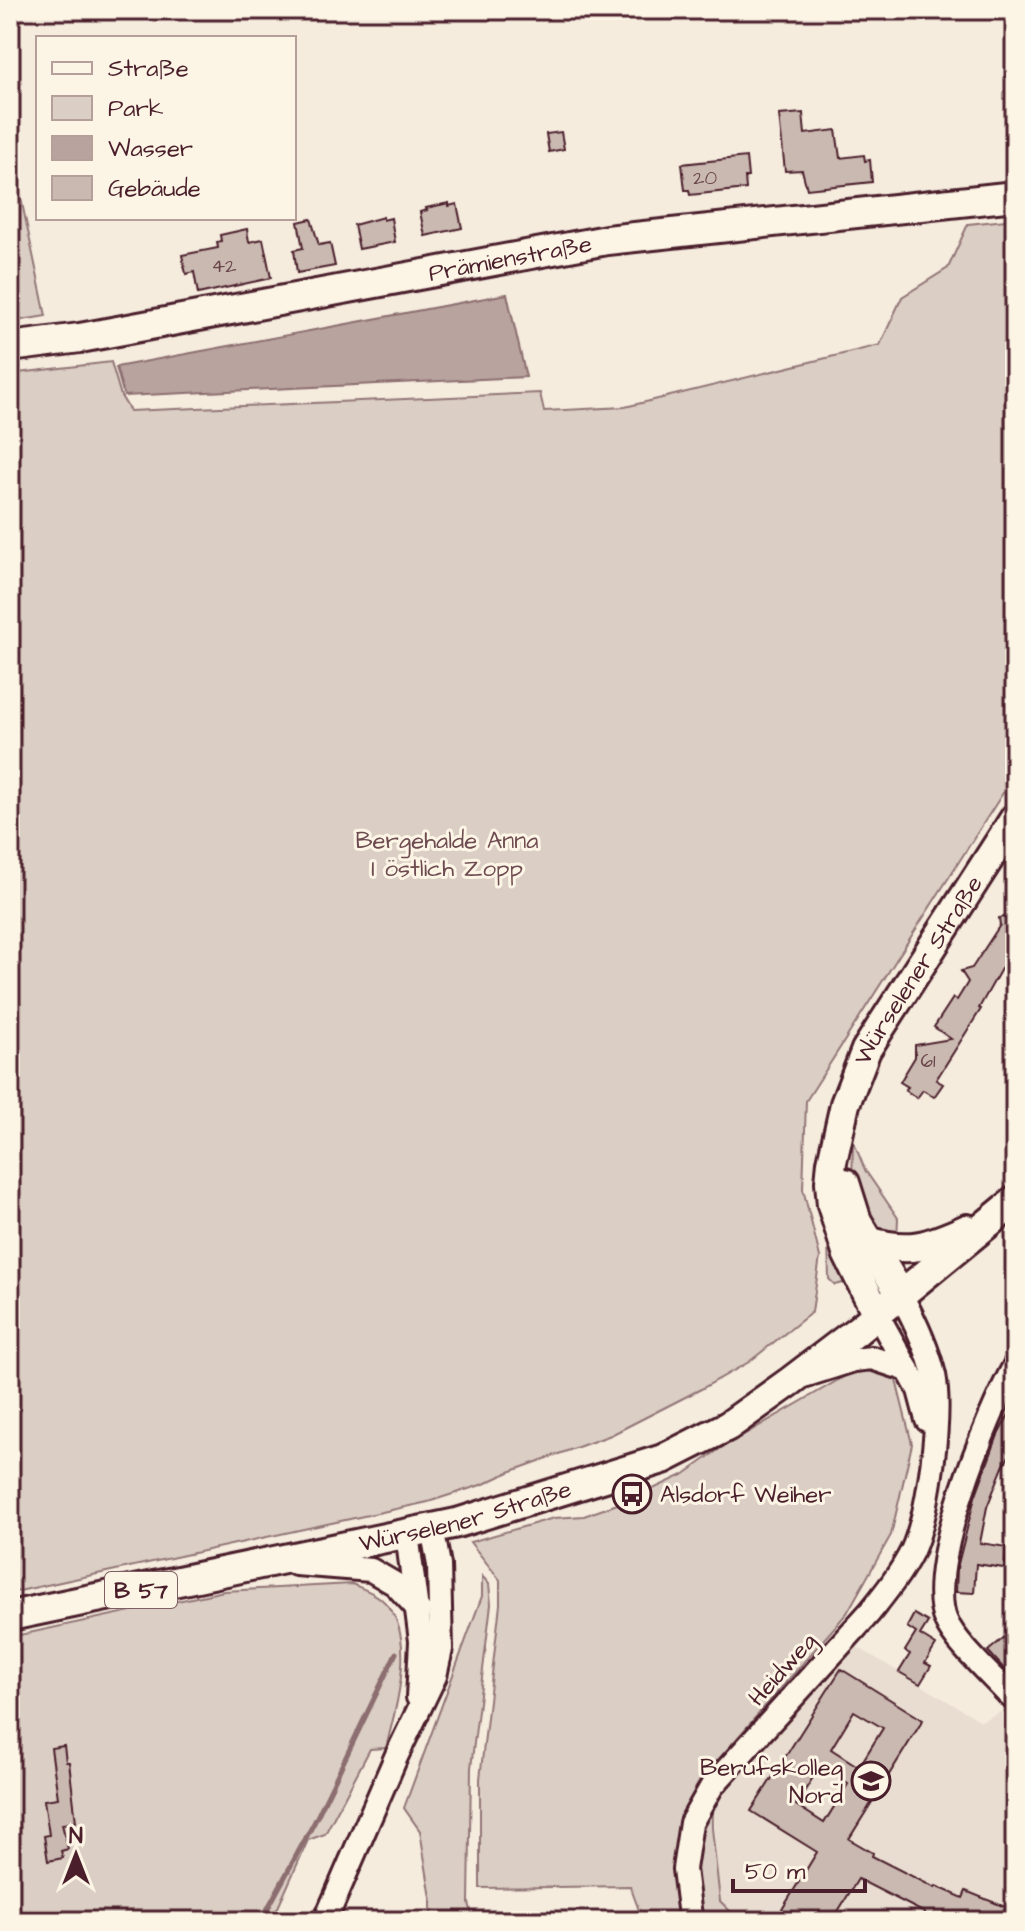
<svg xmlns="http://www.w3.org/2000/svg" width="1025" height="1931" viewBox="0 0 1025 1931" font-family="'Architects Daughter',sans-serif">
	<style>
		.built { fill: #e8ddd0 }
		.green { fill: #dbcec4; stroke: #927678; stroke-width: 2 }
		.water { fill: #b8a39e; stroke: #8c6e70; stroke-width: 2 }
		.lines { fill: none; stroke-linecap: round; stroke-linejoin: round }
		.stream { stroke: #8c6e70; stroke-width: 5 }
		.building { fill: #cab9b1; stroke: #4a1f2b; stroke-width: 2; fill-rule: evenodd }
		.minor-casing { stroke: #4a1f2b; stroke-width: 28 }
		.major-casing { stroke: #4a1f2b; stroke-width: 34 }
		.minor { stroke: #fcf5e5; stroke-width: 22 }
		.major { stroke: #fcf5e5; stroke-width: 28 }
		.labels { text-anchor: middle; stroke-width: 6; stroke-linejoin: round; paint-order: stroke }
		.number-label { font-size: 20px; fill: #6a464c }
		.shield { fill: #fcf5e5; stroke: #7f5f63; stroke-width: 2 }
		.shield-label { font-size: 22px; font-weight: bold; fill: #4a1f2b }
		.street-label { font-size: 24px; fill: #4a1f2b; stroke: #fcf5e5 }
		.park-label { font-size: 24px; fill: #6e4b51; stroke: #fcf5e5 }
		.poi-label { font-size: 24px; fill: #4a1f2b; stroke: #fcf5e5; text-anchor: start }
	</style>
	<rect width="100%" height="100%" fill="#f5ecde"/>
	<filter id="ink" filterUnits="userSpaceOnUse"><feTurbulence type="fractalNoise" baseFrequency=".0125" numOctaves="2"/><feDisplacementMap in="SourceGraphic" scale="16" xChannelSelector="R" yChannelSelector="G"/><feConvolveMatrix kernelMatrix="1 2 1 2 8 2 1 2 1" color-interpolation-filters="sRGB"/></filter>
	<g filter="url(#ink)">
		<!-- built -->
		<polygon class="built" points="849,1642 981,1721 1007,1709 1015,1711 1015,1921 740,1921 720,1901 712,1802"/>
		<!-- green -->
		<g class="green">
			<polygon points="10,10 21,149 11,151 46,316 10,322"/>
			<polygon points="1015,219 1015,774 806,1101 803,1189 820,1257 812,1312 749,1362 701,1389 611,1435 509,1472 484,1484 428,1502 10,1593 10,374 111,362 121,396 130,411 540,393 544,411 625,407 880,345 902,297 948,268 968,224"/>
			<polygon points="853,1140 865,1170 898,1218 897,1241 874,1230 852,1186"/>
			<polygon points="828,1238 847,1282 835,1285 829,1279"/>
			<polygon points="859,1368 896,1380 912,1444 891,1535 847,1613 711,1768 712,1828 720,1901 740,1921 643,1921 630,1886 480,1888 480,1779 500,1604 500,1580 470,1542 554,1518 584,1516 634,1498 683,1475 721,1448"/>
			<polygon points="482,1576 489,1584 491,1604 471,1768 469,1903 474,1921 431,1921 431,1898 420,1831 404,1808 482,1596"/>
			<path d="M352,1584C361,1588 373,1592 380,1598C420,1630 396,1706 386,1748L370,1749L325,1834L308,1840L272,1921H10V1637L224,1591Z"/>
		</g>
		<!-- water -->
		<polygon class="water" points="507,294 526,377 124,396 116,367"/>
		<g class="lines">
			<!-- stream -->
			<polyline class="stream" points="261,1921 315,1821 396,1653"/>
		</g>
		<!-- building -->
		<g class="building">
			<polygon points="803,113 805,134 836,130 840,158 864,155 865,161 870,160 872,182 807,189 802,170 785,171 779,115"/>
			<polygon points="561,132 564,149 549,152 546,134"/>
			<polygon points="746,157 748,177 745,177 746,189 690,195 689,190 685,190 682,164"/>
			<polygon points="449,203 449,206 457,204 462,228 425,236 420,212 427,210 426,208"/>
			<polygon points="383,217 383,220 391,218 395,242 359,249 354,225"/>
			<polygon points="311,219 319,245 330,243 335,266 297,273 294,250 303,248 298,222"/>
			<polygon points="247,229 249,242 263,239 271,278 198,294 194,272 186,274 182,255 218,248 217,242 221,241 220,235"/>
			<polygon points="1015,915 1015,944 979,1008 981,1009 936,1080 943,1084 934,1097 923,1090 917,1098 905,1090 908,1087 900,1082 915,1057 915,1045 951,1039 934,1027 953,998 957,1000 968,982 961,971 972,968 1000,925 999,918"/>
			<polygon points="1015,1403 1015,1445 1003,1467 987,1507 980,1543 1007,1547 1004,1568 976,1564 974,1593 956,1592 957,1568 975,1497 998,1435"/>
			<polygon points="914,1614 928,1622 920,1635 936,1645 925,1663 931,1666 920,1684 899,1672 910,1654 905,1651 916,1633 907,1627"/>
			<polygon points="1006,1636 1015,1647 1015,1681 988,1651"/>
			<path d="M841,1669L923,1720L849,1839L873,1853L872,1856L935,1888L936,1886L963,1898L966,1891L1015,1911V1921H921L925,1913L858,1879L832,1921H775L817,1852L751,1811ZM854,1711L883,1728L859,1767L831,1749ZM820,1766L848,1784L824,1823L796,1805Z"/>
			<polygon points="64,1746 66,1762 69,1762 76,1822 62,1824 68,1849 61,1851 63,1858 48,1861 44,1836 49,1835 44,1800 58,1798 51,1748"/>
		</g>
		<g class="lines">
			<defs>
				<g id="minor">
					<polyline points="877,1314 919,1390 927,1420"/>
					<path d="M1015,1365C988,1414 923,1570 946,1621C956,1644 993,1677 1010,1696L1015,1697"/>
					<polyline points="807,1375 854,1360 872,1358 908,1370"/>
					<polyline points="407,1534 421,1641 418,1697"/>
					<polyline points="296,1564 371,1570 395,1584 419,1610"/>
					<polyline points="325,1921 396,1757 435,1676 441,1649 439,1565 432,1528"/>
					<path d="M694,1921L690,1916L684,1869L691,1823L712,1786L870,1612C886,1592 901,1573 912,1551C929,1513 942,1415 934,1375C927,1346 915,1321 901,1295"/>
				</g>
				<g id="major">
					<path id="s1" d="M10,347L80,338L607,240L1015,196"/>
					<polyline points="845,1183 857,1221 901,1295"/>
					<path d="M868,1241C909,1254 929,1246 967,1229"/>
					<path id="s2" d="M877,1314L847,1253L832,1205L830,1182L832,1162L845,1104L866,1050L1015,818"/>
					<path id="s3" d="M10,1616L457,1523L663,1459L728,1426L791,1381L858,1330L1015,1201"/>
				</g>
			</defs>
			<!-- minor casing -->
			<use href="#minor" class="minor-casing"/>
			<!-- major casing -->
			<use href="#major" class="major-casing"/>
			<!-- minor -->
			<use href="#minor" class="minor"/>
			<!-- major -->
			<use href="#major" class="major"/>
		</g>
	</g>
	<!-- icons -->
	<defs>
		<symbol id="bus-ring" viewBox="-11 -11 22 22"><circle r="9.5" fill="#fcf5e5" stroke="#4a1f2b" stroke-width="1.5"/><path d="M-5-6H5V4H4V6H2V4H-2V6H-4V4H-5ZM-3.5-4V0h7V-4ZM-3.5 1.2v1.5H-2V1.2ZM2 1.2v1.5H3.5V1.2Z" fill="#4a1f2b"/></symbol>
		<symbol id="school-ring" viewBox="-11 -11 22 22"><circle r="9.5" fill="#fcf5e5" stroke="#4a1f2b" stroke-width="1.5"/><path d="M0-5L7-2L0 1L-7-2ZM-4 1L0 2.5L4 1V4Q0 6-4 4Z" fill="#4a1f2b"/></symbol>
	</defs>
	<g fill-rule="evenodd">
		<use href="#bus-ring" x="610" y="1472" width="44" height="44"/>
		<use href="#school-ring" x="849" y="1759" width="44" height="44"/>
	</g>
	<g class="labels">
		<!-- number labels -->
		<g class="number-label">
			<text x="705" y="184">20</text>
			<text x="224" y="272">42</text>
			<text x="928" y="1067">61</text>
		</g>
		<!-- shield labels -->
		<rect class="shield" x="105" y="1572" width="72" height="36" rx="6"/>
		<g class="shield-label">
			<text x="141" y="1598">B 57</text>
		</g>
		<!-- street labels -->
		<g class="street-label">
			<text dy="8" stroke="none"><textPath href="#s1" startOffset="508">Prämienstraße</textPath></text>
			<text dy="8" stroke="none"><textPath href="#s2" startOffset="374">Würselener Straße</textPath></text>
			<text dy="8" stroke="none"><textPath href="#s3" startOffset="466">Würselener Straße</textPath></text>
			<text transform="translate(782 1669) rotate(-48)" y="8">Heidweg</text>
		</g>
		<!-- park labels -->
		<g class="park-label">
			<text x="447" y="848">Bergehalde Anna<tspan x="447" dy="28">I östlich Zopp</tspan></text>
		</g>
		<!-- poi labels -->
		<g class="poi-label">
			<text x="660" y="1502">Alsdorf Weiher</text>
			<text x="843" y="1775" text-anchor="end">Berufskolleg<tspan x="843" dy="28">Nord</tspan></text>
		</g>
	</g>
	<!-- margin -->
	<rect width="1025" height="1931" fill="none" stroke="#fcf5e5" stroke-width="40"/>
	<rect x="20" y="20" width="985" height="1891" fill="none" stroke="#4a1f2b" stroke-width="3" filter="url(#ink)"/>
	<!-- legend -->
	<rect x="36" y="36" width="260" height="184" fill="#fcf5e5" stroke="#b59f9b" stroke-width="2"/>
	<rect x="52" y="62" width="40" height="12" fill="#fcf5e5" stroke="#b59f9b" stroke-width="2"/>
	<text x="108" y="76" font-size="24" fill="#4a1f2b">Straße</text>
	<rect x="52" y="96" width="40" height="24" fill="#dbcec4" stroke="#b59f9b" stroke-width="2"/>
	<text x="108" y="116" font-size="24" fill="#4a1f2b">Park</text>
	<rect x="52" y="136" width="40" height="24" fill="#b8a39e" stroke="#b59f9b" stroke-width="2"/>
	<text x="108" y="156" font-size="24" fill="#4a1f2b">Wasser</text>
	<rect x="52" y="176" width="40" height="24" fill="#cab9b1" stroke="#b59f9b" stroke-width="2"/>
	<text x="108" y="196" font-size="24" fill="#4a1f2b">Gebäude</text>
	<!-- north arrow -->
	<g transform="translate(76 1855)" stroke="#fcf5e5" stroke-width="6" paint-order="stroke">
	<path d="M0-6L14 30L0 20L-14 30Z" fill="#4a1f2b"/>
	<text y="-12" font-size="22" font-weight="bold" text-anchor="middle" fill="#4a1f2b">N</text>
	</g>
	<!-- scale -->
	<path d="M733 1879v12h132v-12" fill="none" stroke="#4a1f2b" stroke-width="4"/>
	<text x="745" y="1879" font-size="24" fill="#4a1f2b" stroke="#fcf5e5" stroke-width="6" paint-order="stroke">50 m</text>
</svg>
